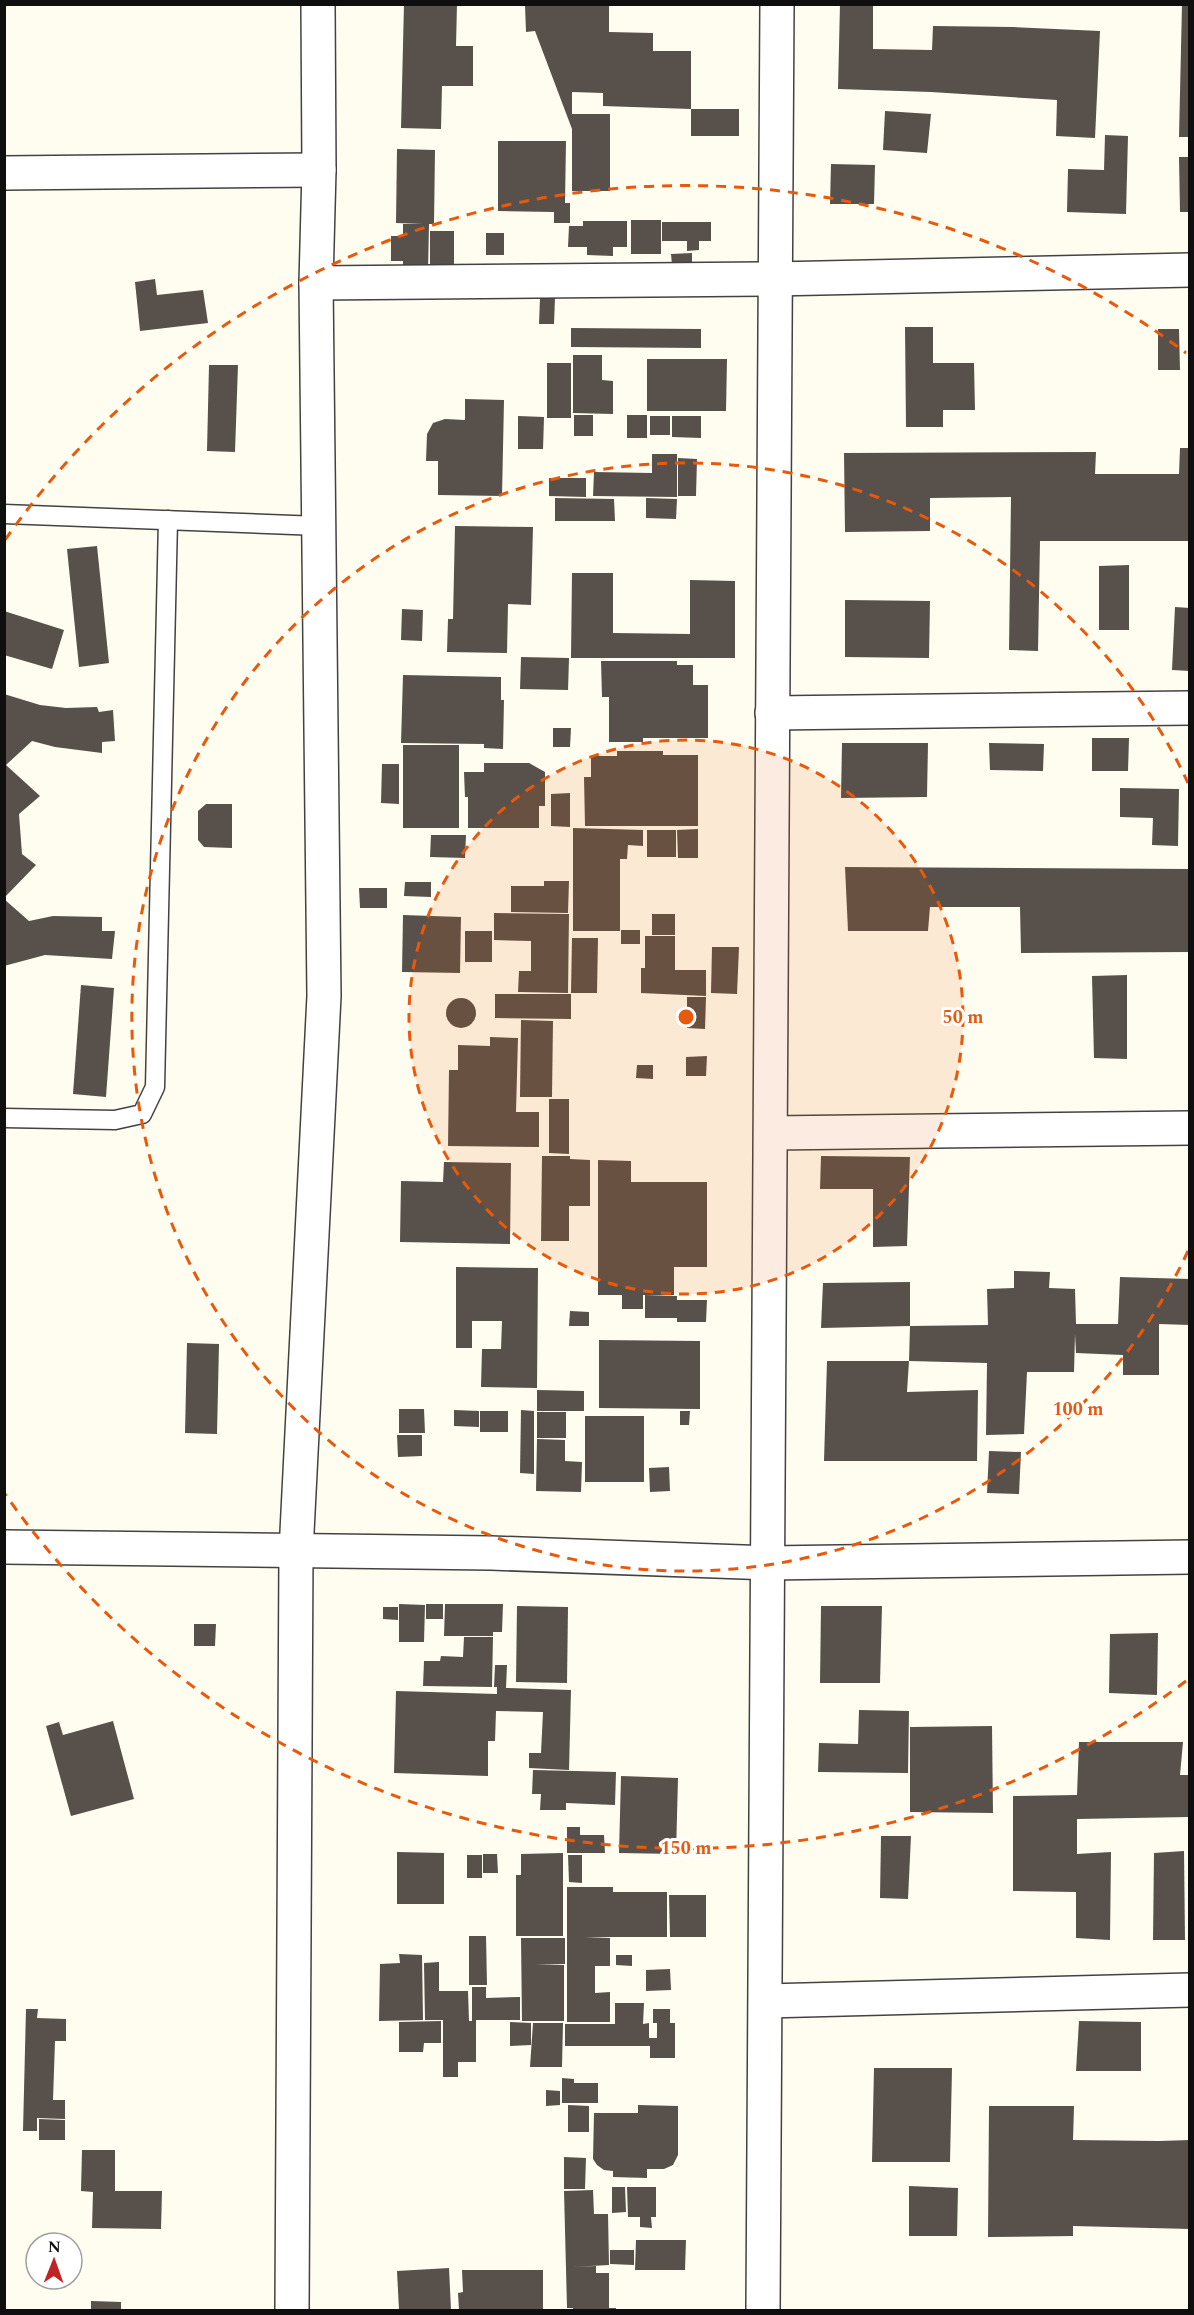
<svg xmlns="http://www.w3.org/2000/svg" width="1194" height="2315" viewBox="0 0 1194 2315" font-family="Spectral,serif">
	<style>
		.building { fill: #58504b }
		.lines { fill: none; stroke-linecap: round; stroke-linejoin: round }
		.service-casing { stroke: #424242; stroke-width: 21 }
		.minor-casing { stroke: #424242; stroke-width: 36 }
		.service { stroke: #fff; stroke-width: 18 }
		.minor { stroke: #fff; stroke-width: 33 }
		.ring { fill: none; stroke: #e8590c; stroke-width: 3; stroke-dasharray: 10 8 }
		.centre { fill: #e8590c; stroke: #fff; stroke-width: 3 }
		.ring-label { font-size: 18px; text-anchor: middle; font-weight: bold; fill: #e8590c; stroke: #fff; stroke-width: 6; stroke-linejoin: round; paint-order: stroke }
	</style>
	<rect width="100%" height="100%" fill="#fffdf0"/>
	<!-- building -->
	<g class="building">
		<polygon points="404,4 457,4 456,46 473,46 473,86 442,86 441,129 401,128"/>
		<polygon points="840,4 873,4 873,49 932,50 933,26 1013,27 1100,31 1095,138 1056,136 1057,100 931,92 838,89"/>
		<polygon points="1182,4 1190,4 1190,137 1179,137"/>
		<polygon points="525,5 609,5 609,32 653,33 653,51 691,51 691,109 603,106 603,93 572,92 572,114 610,114 610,191 572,191 572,129 535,31 526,32"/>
		<rect x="691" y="109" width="48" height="27"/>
		<polygon points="885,111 931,114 927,153 883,150"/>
		<polygon points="1105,135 1128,136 1126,214 1067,212 1068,169 1104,170"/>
		<polygon points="498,141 566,141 565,203 570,203 570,223 554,223 554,212 498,211"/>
		<polygon points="397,149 435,150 434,224 429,224 428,272 403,272 403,261 391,261 391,236 403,236 403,224 423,224 396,223"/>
		<polygon points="1179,157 1190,157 1190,212 1180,212"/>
		<polygon points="831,164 875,165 874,204 830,204"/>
		<rect x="631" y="220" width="30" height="34"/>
		<polygon points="583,221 627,221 627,247 613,247 613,256 587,255 587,247 568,247 569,226 583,226"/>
		<polygon points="662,222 711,222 711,241 699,241 699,250 687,251 687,241 662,241"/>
		<rect x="430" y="231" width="24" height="37"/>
		<rect x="486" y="233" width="18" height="22"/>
		<polygon points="692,253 692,266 672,265 671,254"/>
		<polygon points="155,279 157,295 203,290 208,323 140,331 135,282"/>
		<polygon points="540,298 555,298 554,324 539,324"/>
		<polygon points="905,327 933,327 933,363 974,363 975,410 943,410 943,427 906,427"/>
		<polygon points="571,328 701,329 701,348 571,347"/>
		<polygon points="1158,329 1179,329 1180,370 1158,370"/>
		<polygon points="573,355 602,355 602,380 613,381 613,414 573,413"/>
		<polygon points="647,359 727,359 726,411 647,411"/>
		<rect x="547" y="363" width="24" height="55"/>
		<polygon points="209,365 238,365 235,452 207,451"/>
		<polygon points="465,399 504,400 502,496 438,495 438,461 426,461 427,434 433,423 445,419 465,420"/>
		<rect x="574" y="415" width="19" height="21"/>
		<rect x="627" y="415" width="20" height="23"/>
		<polygon points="518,416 544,417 543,449 518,449"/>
		<rect x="650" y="416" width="20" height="19"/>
		<polygon points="672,416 701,416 701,438 672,437"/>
		<polygon points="1180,448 1190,448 1190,541 1040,541 1038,651 1009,650 1011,497 930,498 930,531 845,532 844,453 1096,452 1095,474 1179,474"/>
		<polygon points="652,454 677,454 677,497 593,496 594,472 652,473"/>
		<polygon points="678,458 697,459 696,496 678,496"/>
		<polygon points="549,478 586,478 586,497 549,496"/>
		<polygon points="555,498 614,499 615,521 555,521"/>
		<polygon points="646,498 677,499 676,519 646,518"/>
		<polygon points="455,526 533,527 531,605 508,604 507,653 447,652 448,619 453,619"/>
		<polygon points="97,546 109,663 79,667 67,549"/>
		<polygon points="1129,565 1129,630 1099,630 1099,566"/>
		<polygon points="572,573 613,573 613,633 690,634 690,580 735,581 735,658 571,658"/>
		<polygon points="845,600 930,601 929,658 845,657"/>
		<polygon points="1175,607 1190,608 1190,671 1172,670"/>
		<polygon points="402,609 423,610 422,641 401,640"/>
		<polygon points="4,611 64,630 52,669 4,655"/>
		<polygon points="521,657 569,658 568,690 520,689"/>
		<polygon points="601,661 677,661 677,665 693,665 693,685 708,685 708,738 643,738 643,742 609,742 609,697 602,697"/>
		<polygon points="403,675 501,677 501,700 504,700 503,749 484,748 484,744 401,743"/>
		<polygon points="4,694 40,705 66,708 97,707 99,712 113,710 115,741 102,742 102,753 55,747 32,741 6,765 40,796 19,814 22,854 36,865 4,898"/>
		<polygon points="553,728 571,728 570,747 553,747"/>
		<polygon points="1092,738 1129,738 1128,771 1092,771"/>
		<polygon points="842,743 928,743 927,797 841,798"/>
		<polygon points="989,743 1044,744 1043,771 990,770"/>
		<rect x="403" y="745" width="56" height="83"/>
		<polygon points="617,751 663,751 663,755 698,755 698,826 585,826 584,777 591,777 591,756 617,756"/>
		<polygon points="484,763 529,763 545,772 545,806 539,806 539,828 468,828 468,797 465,797 464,772 484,772"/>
		<polygon points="382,764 399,764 399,804 381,803"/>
		<polygon points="1120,788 1179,789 1178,846 1152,845 1153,818 1120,817"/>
		<polygon points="570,793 570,827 551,826 551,794"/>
		<polygon points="206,804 232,804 232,848 204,847 198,840 198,811"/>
		<polygon points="573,828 643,830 643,846 628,845 627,859 620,859 620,931 573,931"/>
		<polygon points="698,829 698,858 678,858 677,830"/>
		<rect x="647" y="830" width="29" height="27"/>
		<polygon points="431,835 466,835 465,858 430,857"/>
		<polygon points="845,867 1190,869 1190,952 1021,953 1020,907 930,907 928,931 848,931"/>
		<polygon points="544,881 569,881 568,913 511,912 511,886 544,886"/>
		<polygon points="405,882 431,882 431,897 404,896"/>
		<polygon points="359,888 387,888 387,908 360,908"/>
		<polygon points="4,899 29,921 53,916 102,917 102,931 115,931 112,959 45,955 4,966"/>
		<polygon points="494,913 569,914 568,993 518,992 519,971 531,971 531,941 494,940"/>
		<rect x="652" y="914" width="23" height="21"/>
		<polygon points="403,915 461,917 460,973 402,972"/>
		<rect x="621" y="930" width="19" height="14"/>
		<rect x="465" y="931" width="27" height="31"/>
		<polygon points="645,936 675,936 675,970 706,970 706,996 641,993 641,968 645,968"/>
		<polygon points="572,938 598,938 597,993 571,993"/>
		<polygon points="712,947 739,947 737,994 711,993"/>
		<polygon points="1127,975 1127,1059 1094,1058 1092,976"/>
		<polygon points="81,985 114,988 106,1097 73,1094"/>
		<polygon points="495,994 571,994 571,1019 495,1018"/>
		<polygon points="687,997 706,997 705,1029 687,1028"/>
		<circle cx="461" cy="1013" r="15"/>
		<polygon points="521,1020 553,1021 552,1097 520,1097"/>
		<polygon points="490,1037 518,1038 516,1112 539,1112 539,1147 448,1146 449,1070 458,1070 458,1045 490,1046"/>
		<polygon points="707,1056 706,1076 686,1076 686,1057"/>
		<polygon points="637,1065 653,1065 653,1079 636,1078"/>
		<polygon points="549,1099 569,1099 569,1154 549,1153"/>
		<polygon points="542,1156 570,1156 570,1159 590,1160 590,1206 569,1206 569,1241 541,1241"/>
		<polygon points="821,1156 910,1157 907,1246 873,1247 873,1189 820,1189"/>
		<polygon points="598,1160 631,1161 631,1182 707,1182 707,1267 674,1267 674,1295 643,1295 643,1309 622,1309 622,1295 598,1295"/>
		<polygon points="444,1162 511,1163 510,1244 400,1242 401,1181 443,1182"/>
		<polygon points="456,1267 538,1268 537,1388 481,1387 482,1349 501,1349 502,1321 472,1321 472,1348 456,1348"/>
		<polygon points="1014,1271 1050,1272 1049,1288 1075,1289 1076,1324 1118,1324 1120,1277 1190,1279 1190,1325 1159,1324 1159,1375 1123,1375 1123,1355 1076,1353 1075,1334 1074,1372 1027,1372 1024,1434 986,1435 987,1363 909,1361 910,1326 988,1325 987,1289 1014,1288"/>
		<polygon points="910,1282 910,1326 821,1328 823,1283"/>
		<polygon points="645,1295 677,1296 677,1300 707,1300 706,1322 677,1322 677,1318 645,1318"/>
		<polygon points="570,1311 589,1312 589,1326 569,1326"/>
		<polygon points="599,1340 700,1341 700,1409 599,1408"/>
		<polygon points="187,1343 219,1344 217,1434 185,1433"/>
		<polygon points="827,1361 909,1361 907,1392 978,1390 977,1461 824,1461"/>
		<polygon points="537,1390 584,1391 584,1411 537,1411"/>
		<polygon points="399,1409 424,1409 425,1433 399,1433"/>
		<polygon points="454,1410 479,1411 479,1427 454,1426"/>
		<polygon points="521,1410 534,1411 534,1474 520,1473"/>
		<rect x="480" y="1411" width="28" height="21"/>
		<polygon points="680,1411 690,1411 689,1425 680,1425"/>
		<rect x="537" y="1412" width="29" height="26"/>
		<rect x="585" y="1416" width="59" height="66"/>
		<polygon points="397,1435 422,1435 422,1456 398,1457"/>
		<polygon points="537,1439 565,1440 565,1461 582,1462 581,1492 536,1491"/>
		<polygon points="989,1451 1021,1452 1019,1494 987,1493"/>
		<polygon points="669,1467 670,1491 650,1492 649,1468"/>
		<polygon points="399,1604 425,1605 424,1642 399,1642"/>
		<rect x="426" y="1604" width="17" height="15"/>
		<polygon points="445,1604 503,1604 502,1632 493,1632 493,1636 444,1636"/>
		<polygon points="517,1606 568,1607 567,1683 516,1682"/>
		<polygon points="821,1606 882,1606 880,1683 820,1683"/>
		<polygon points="383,1607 398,1607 398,1620 383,1619"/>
		<polygon points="194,1624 216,1624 215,1646 194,1646"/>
		<polygon points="1158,1633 1157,1695 1109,1693 1110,1634"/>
		<polygon points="464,1637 493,1637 492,1687 423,1686 424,1661 440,1661 441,1656 463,1657"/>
		<polygon points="495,1665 507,1665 506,1688 571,1690 569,1770 529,1768 529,1753 541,1753 543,1712 496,1711 495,1741 488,1741 488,1776 394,1773 396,1691 497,1694 497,1687 494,1687"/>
		<polygon points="859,1710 909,1711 908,1773 818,1772 819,1743 858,1744"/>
		<polygon points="113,1721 134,1799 71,1816 46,1726 59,1722 63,1735"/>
		<polygon points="992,1726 993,1813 910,1812 910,1727"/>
		<polygon points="1079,1742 1183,1742 1180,1775 1190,1775 1190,1817 1077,1819 1077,1854 1111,1852 1110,1940 1076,1938 1076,1892 1013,1891 1013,1796 1077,1795"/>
		<polygon points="533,1770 616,1772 615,1805 566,1803 566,1810 540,1810 541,1794 532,1794"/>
		<polygon points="621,1776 678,1778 676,1854 619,1853"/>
		<polygon points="567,1827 580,1827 580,1835 604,1835 605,1853 567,1853"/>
		<polygon points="881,1836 911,1836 908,1899 880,1898"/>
		<polygon points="1184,1851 1185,1940 1153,1940 1154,1853"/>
		<polygon points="397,1852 444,1853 444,1904 397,1904"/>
		<polygon points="563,1853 563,1936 516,1936 516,1875 521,1875 521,1854"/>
		<polygon points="483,1854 497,1854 498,1873 483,1873"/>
		<rect x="467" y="1855" width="15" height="23"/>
		<polygon points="568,1855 582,1855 582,1883 569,1882"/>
		<polygon points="567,1887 613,1887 613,1892 667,1892 667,1937 585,1937 610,1938 610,1966 595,1966 595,1993 610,1992 610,2022 567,2022"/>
		<polygon points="669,1895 706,1895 706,1937 670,1937"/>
		<polygon points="469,1936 486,1936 487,1985 469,1985"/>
		<polygon points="521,1938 565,1938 565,1964 536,1964 564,1965 564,2021 522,2021"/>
		<polygon points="399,1954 422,1955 423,2020 379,2021 380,1964 400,1963"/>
		<polygon points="616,1955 632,1955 632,1966 616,1965"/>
		<polygon points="439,1962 439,1991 468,1991 469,2021 472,2021 472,1987 486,1987 486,1998 520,1997 520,2020 476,2020 476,2062 458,2062 458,2077 443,2077 443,2020 425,2020 424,1963"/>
		<polygon points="670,1969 671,1990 646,1991 646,1970"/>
		<polygon points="615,2003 644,2003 643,2024 649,2023 649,2038 657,2038 657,2023 653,2023 653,2009 670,2009 670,2023 675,2023 675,2058 650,2058 650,2046 565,2046 565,2024 615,2024"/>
		<polygon points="26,2009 38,2009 37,2018 66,2019 66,2041 55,2041 53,2100 65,2100 65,2119 37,2118 37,2131 23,2131"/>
		<polygon points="441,2021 441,2043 424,2043 423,2052 399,2052 399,2022"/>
		<polygon points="1079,2021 1141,2022 1141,2071 1076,2071"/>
		<polygon points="510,2022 531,2023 531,2045 510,2046"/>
		<polygon points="533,2023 563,2023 562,2067 530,2067"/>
		<polygon points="874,2068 952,2068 950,2162 872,2162"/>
		<polygon points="562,2078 574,2079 574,2083 598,2083 598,2103 562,2103"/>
		<polygon points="546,2090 560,2091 560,2105 546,2106"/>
		<polygon points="568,2105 589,2106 589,2132 568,2132"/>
		<polygon points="638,2105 678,2106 678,2155 673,2165 664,2169 647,2169 647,2178 613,2177 613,2171 604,2170 597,2165 593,2159 594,2113 638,2113"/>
		<polygon points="989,2106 1074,2106 1073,2140 1159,2141 1190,2140 1190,2229 1073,2226 1073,2236 988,2237"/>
		<polygon points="39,2119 65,2120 65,2140 39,2140"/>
		<polygon points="82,2150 115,2150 115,2191 162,2191 161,2229 92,2228 93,2192 81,2191"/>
		<polygon points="564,2157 586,2158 585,2189 564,2189"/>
		<polygon points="909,2186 958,2188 957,2236 909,2236"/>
		<polygon points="612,2187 625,2187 626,2212 612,2213"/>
		<polygon points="627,2187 656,2187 656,2217 651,2217 652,2228 640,2227 640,2217 628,2217"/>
		<polygon points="593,2190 594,2214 608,2214 609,2265 572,2267 596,2266 596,2273 609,2273 609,2308 616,2308 616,2310 573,2310 573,2308 567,2308 564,2191"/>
		<polygon points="636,2240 686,2240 685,2270 635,2270"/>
		<polygon points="610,2250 634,2250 634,2265 610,2264"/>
		<polygon points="449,2268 451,2310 399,2310 397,2271"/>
		<polygon points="462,2270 543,2270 543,2310 459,2310 458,2293 463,2292"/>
		<polygon points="91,2301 121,2302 121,2310 91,2310"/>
	</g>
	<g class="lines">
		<defs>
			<g id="service">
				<polyline points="4,514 319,526"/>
				<polyline points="4,1118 115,1120 142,1114 155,1087 168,520"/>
			</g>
			<g id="minor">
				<polyline points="4,173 319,170"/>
				<polyline points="316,283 774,279 1190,270"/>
				<polyline points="772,713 1190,708"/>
				<polyline points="771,1133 1190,1128"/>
				<polyline points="4,1547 491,1553 768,1563 1190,1557"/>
				<polyline points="766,2001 1190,1990"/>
				<polyline points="292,2310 296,1552 324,996 316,283 319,170 318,4"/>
				<polyline points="763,2310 777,4"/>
			</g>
		</defs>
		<!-- service casing -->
		<use href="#service" class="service-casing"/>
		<!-- minor casing -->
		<use href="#minor" class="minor-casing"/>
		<!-- service -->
		<use href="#service" class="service"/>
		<!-- minor -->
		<use href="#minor" class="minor"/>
	</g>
	<!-- distance rings -->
	<circle cx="686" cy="1017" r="277" fill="#e8590c" fill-opacity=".12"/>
	<g class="ring">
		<circle cx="686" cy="1017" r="277"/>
		<path d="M1188 1251A554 554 0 1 1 1188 783"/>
		<path d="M1186 1681A831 831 0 0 1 5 1494M5 540A831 831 0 0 1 1186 353"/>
	</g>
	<circle cx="686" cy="1017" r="9" class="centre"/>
	<g class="ring-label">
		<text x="963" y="1023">50 m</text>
		<text x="1078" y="1415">100 m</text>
		<text x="686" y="1854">150 m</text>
	</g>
	<!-- border -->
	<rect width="1194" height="2315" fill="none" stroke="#0f0f0f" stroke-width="12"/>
	<!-- north arrow -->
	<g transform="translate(54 2261) rotate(1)"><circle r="28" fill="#ffffff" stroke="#9f9f9f" stroke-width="1.5"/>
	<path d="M0-4.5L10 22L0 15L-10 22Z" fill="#c22325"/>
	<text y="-9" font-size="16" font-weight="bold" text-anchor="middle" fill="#0f0f0f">N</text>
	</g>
</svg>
